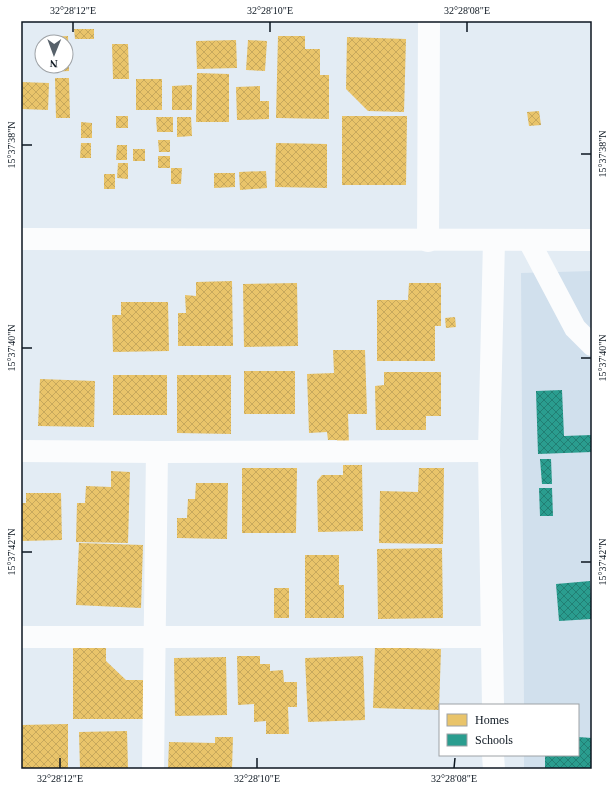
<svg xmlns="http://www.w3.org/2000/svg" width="613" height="790" viewBox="0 0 613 790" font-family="Georgia,serif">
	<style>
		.built { fill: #d1e0ed }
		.homes { fill: url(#homes-cross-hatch) }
		.schools { fill: url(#schools-cross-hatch) }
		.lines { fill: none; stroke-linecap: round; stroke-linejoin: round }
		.minor { stroke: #fbfcfd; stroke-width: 22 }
		.ticks { fill: none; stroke: #0c1620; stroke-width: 1.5 }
		.neatline { fill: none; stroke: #0c1620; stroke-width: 1.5 }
		.ticks-label { font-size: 10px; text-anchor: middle; fill: #0c1620 }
	</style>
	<defs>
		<pattern id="homes-cross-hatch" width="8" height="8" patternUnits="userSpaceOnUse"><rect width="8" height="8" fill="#e9c46a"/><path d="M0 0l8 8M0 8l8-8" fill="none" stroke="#c7a85c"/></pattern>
		<pattern id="schools-cross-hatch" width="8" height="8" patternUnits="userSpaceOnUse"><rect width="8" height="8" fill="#2a9d8f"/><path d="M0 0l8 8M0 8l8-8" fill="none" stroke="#227f74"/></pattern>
	</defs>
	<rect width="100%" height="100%" fill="#e3ecf4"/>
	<!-- built -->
	<polygon class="built" points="592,271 592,769 524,769 524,755 578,755 578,705 524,705 521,273"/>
	<!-- homes -->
	<g class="homes">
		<polygon points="74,29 94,29 94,39 75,39"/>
		<polygon points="68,36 69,71 47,72 46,66 66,66 66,42 46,42 45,37"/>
		<polygon points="278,36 305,36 305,49 320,49 320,75 329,75 329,119 276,118"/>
		<polygon points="347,37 406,39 404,112 368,111 346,89"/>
		<polygon points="236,40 237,68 197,69 196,41"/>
		<polygon points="248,40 267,41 265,71 246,70"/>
		<polygon points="112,44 128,44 129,79 113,79"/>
		<polygon points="197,73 229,74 229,122 196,122"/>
		<polygon points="55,78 69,78 70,118 56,118"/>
		<rect x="136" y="79" width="26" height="31"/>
		<polygon points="21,82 49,83 48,110 21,109"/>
		<polygon points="192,85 192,110 172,110 172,86"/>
		<polygon points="260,86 260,101 269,101 269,119 237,120 236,87"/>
		<polygon points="539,111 541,125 529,126 527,112"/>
		<rect x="116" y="116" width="12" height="12"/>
		<polygon points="342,116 407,116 406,185 342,185"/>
		<polygon points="156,117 173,117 173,132 157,132"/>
		<polygon points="177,117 191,117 192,136 177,137"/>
		<polygon points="81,122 92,123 92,138 81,138"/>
		<polygon points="158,140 170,140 170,152 159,152"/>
		<polygon points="81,143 91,143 91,158 80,158"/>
		<polygon points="276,143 327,144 327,188 275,187"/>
		<polygon points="117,145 127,145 127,160 116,160"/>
		<rect x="133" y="149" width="12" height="12"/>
		<rect x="158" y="156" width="12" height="12"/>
		<polygon points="118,163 128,163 128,179 117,178"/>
		<polygon points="171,168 182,168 181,184 171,184"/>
		<polygon points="266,171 267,188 240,190 239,172"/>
		<polygon points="214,173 235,173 235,187 214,188"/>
		<rect x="104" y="174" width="11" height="15"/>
		<polygon points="232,281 233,346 178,346 178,313 186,313 185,295 196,296 196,282"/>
		<polygon points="297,283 298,346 244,347 243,284"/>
		<polygon points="409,283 441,283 441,326 435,326 435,361 377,361 377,300 408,300"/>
		<polygon points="121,302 168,302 169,351 113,352 112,315 121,315"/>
		<polygon points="455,317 456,327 446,328 445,318"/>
		<polygon points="333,350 365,350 367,414 348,414 349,445 337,445 337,440 328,440 327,432 309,433 307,374 334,373"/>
		<rect x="244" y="371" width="51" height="43"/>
		<polygon points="384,372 441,372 441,416 426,416 426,430 376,430 375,386 384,385"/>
		<rect x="113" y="375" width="54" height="40"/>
		<polygon points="177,375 231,375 231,434 177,433"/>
		<polygon points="40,379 95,381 94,427 38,426"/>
		<polygon points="343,465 362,465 363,531 318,532 317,481 322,475 343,475"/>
		<polygon points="242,468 297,468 296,533 242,533"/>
		<polygon points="419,468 444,468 443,544 379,543 380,491 418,492"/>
		<polygon points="111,471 130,472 128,543 76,542 77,503 85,503 86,486 111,487"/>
		<polygon points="196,483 228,483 227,539 177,538 177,518 187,518 188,499 195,499"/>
		<polygon points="26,493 61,493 62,540 21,541 21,503 26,503"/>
		<polygon points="79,543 143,545 141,608 76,605"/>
		<polygon points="442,548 443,618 378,619 377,549"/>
		<polygon points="305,555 339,555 339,585 344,585 344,618 305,618"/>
		<rect x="274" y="588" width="15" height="30"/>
		<polygon points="106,643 106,661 126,680 143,680 143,719 73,719 73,644"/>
		<polygon points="375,647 441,649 439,710 373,708"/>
		<polygon points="237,656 260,656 260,664 270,664 270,671 283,670 284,682 297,682 297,707 288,707 289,734 266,734 266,721 254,722 254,704 238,705"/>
		<polygon points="363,656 365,720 308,722 305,658"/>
		<polygon points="226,657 227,715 175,716 174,658"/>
		<polygon points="68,724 68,769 21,769 21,725"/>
		<polygon points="127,731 128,769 80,769 79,732"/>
		<polygon points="215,737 233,737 232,769 168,769 169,742 215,743"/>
	</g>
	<!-- schools -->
	<g class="schools">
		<polygon points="562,390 564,436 592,435 592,452 538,454 536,391"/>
		<polygon points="540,459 551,459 552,484 542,484"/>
		<polygon points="539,488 552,488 553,516 540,516"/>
		<polygon points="590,581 592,619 559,621 556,584"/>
		<polygon points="578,737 592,738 592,769 545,769 545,755 578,755"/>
	</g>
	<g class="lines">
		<!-- minor -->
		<g class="minor">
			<polyline points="21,239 592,240"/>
			<polyline points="428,241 429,21"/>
			<polyline points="529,241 575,328 592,345"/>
			<polyline points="21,451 157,452 489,451"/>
			<polyline points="21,637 492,637"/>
			<polyline points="493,705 489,451 494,241"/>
			<polyline points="493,755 494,769"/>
			<polyline points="153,769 157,452"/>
		</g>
	</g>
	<!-- ticks -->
	<path class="ticks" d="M73,32V22M270,32V22M467,32V22M22,145H32M581,154H591M22,348H32M581,358H591M22,552H32M581,562H591M60,768V758M257,768V758M454,768L455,758"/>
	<!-- border -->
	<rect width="613" height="790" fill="none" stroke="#ffffff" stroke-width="44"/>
	<!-- legend -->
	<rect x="439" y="704" width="140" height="52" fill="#ffffff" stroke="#9ea2a6"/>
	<rect x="447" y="714" width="20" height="12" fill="#e9c46a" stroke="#9ea2a6"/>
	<text x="475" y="724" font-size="12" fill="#0c1620">Homes</text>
	<rect x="447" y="734" width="20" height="12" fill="#2a9d8f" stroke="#9ea2a6"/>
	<text x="475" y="744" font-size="12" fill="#0c1620">Schools</text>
	<!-- north arrow -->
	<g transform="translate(54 54) rotate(181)"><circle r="19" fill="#ffffff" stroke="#9ea2a6"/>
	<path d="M0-3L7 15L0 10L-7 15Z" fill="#57616a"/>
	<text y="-6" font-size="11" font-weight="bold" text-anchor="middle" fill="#0c1620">N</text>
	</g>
	<rect x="22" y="22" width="569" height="746" class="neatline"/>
	<g class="ticks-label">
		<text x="73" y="14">32°28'12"E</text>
		<text x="270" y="14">32°28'10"E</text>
		<text x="467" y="14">32°28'08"E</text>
		<text transform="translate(11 145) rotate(-90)" y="4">15°37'38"N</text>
		<text transform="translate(602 154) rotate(-90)" y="4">15°37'38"N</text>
		<text transform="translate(11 348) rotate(-90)" y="4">15°37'40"N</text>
		<text transform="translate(602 358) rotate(-90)" y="4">15°37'40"N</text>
		<text transform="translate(11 552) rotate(-90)" y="4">15°37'42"N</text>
		<text transform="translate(602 562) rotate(-90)" y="4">15°37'42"N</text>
		<text x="60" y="782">32°28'12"E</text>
		<text x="257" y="782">32°28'10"E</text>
		<text x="454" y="782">32°28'08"E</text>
	</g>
</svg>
